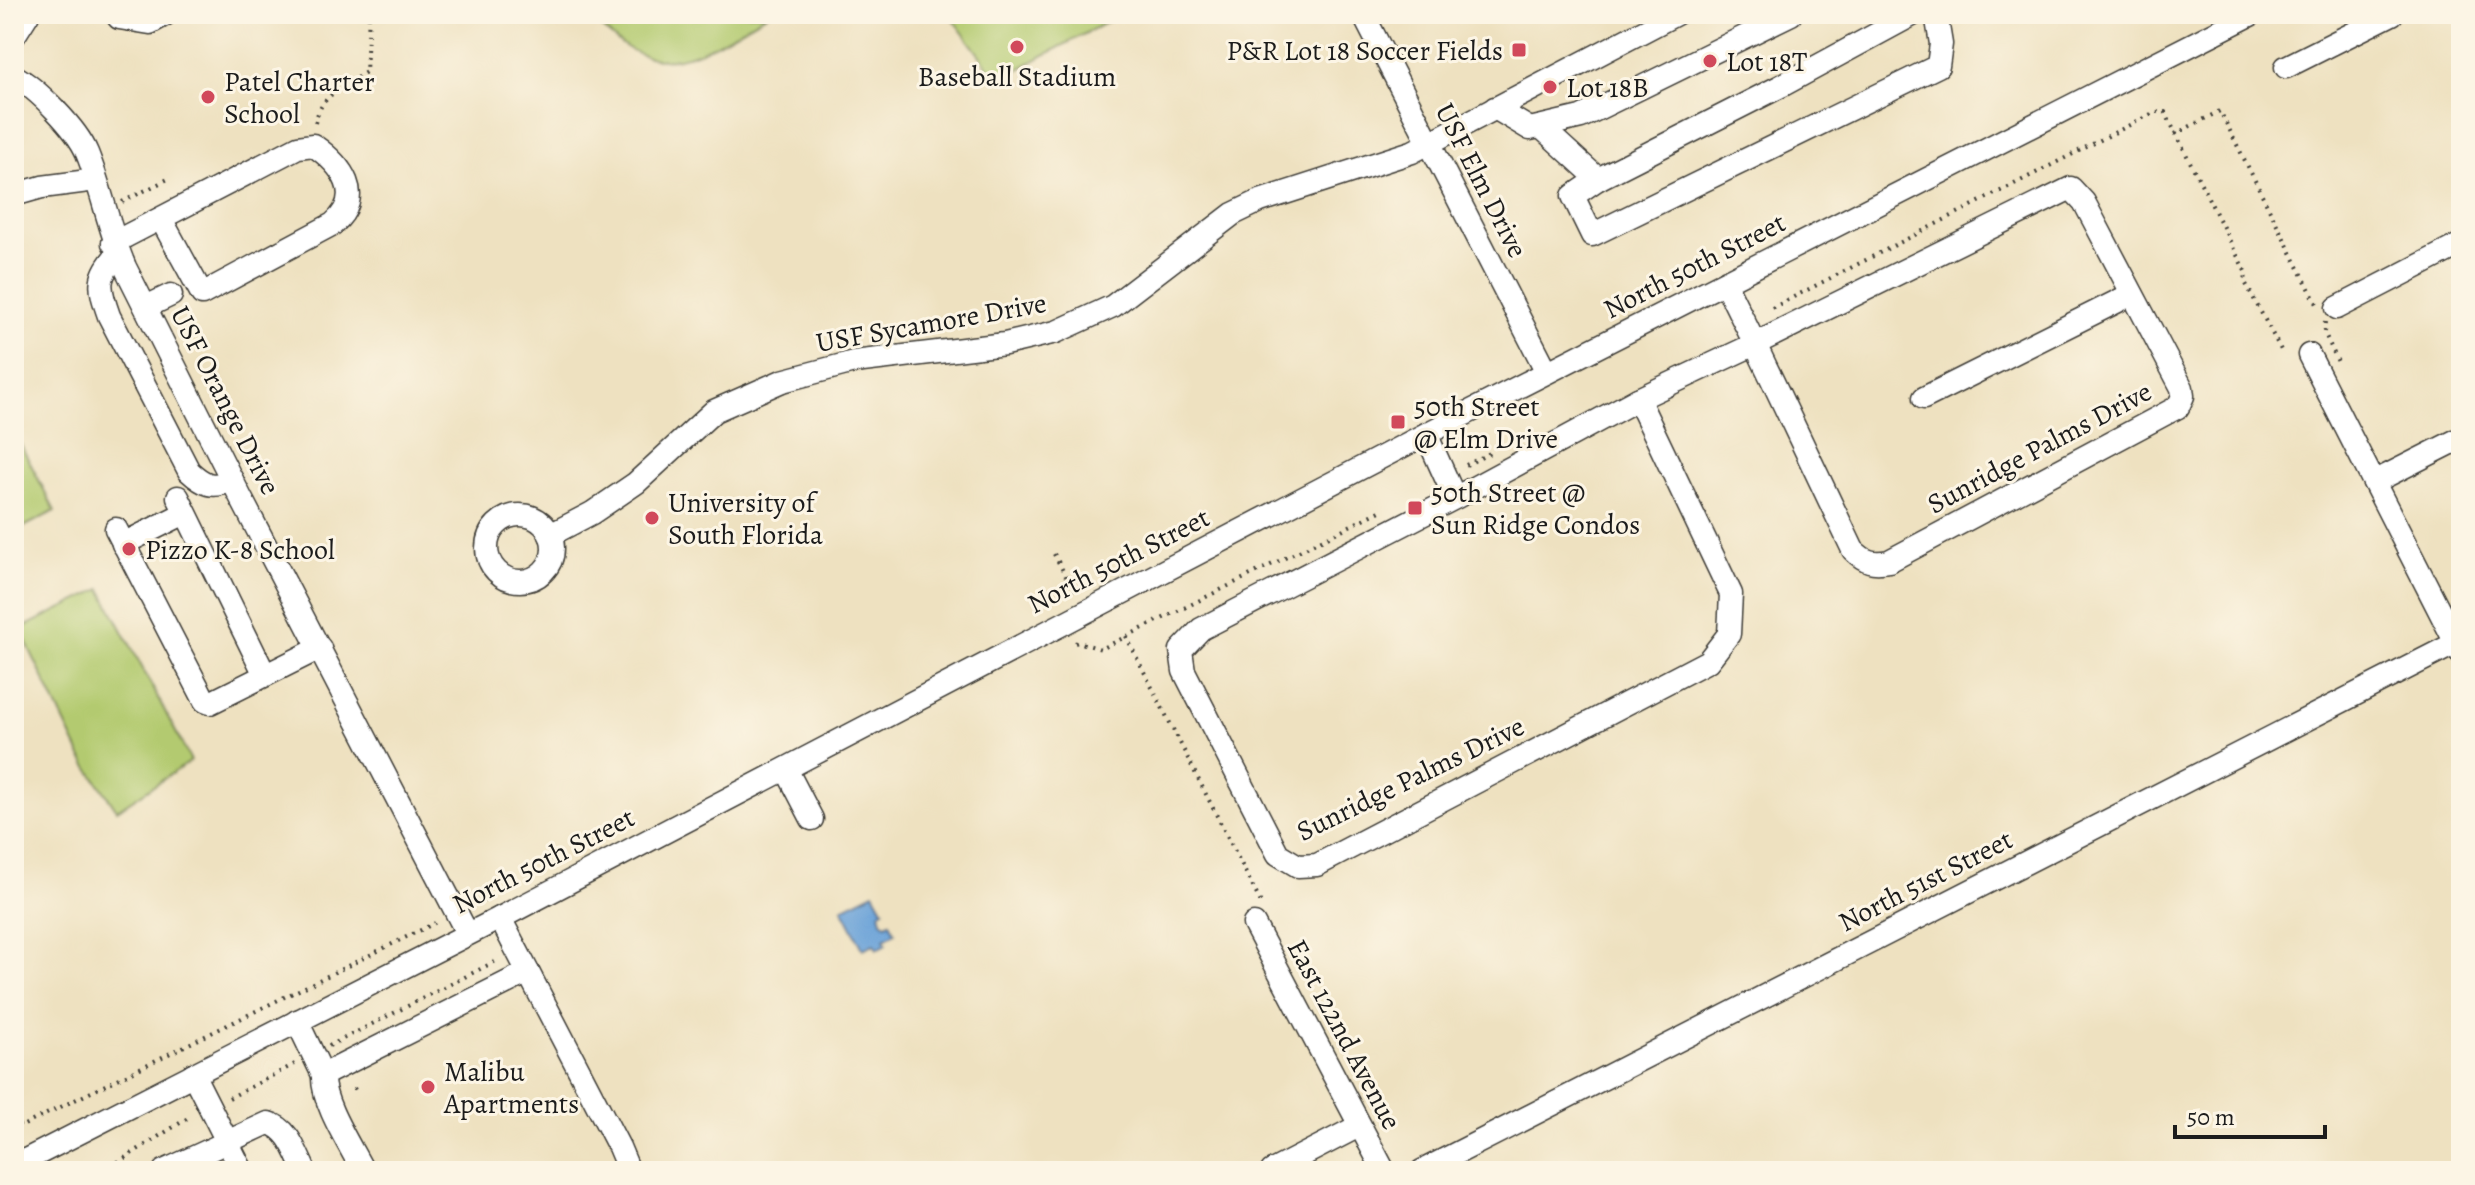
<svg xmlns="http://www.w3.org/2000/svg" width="2475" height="1185" viewBox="0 0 2475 1185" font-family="Alegreya,serif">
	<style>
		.green { fill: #b3ca6f; stroke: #687346; stroke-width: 2 }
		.water { fill: #6aa2d8; stroke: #435f7a; stroke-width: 2 }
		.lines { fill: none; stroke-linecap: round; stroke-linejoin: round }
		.minor-casing { stroke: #3c3a35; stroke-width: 25 }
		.path { stroke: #3c3a35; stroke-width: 4; stroke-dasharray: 2 6; stroke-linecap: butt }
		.minor { stroke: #fff; stroke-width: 22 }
		.poi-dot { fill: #d1495b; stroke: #fcf5e5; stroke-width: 3 }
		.labels { text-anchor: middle; stroke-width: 6; stroke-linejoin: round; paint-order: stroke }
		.poi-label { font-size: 28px; fill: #1c1c1c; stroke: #fcf5e5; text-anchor: start }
		.street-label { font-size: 28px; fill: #1c1c1c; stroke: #fcf5e5 }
	</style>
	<rect width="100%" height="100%" fill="#fcf5e5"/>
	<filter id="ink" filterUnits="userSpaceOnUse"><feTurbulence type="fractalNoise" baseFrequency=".0125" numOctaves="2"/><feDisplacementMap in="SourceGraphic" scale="16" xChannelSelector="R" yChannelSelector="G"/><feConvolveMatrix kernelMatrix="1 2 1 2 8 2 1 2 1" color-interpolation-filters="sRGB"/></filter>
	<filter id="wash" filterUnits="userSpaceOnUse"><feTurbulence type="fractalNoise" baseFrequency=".006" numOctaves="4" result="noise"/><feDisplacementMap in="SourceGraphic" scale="32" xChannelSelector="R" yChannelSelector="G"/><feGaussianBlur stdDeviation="1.8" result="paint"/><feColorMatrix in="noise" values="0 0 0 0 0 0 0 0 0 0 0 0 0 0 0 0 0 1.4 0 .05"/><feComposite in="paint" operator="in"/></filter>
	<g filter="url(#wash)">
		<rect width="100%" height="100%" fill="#eee1c0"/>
		<!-- green -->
		<g class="green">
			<path d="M590,14H768C740,29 711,51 679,58C645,66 610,40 590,14Z"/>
			<polygon points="949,14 1122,14 998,80"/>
			<polygon points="14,432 55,511 14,532"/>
			<polygon points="101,589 191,761 117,810 81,757 20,629"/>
		</g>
		<!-- water -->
		<polygon class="water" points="874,892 884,910 880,912 882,921 886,924 890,922 895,933 884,939 886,944 877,949 874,944 863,949 842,908"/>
	</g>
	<g filter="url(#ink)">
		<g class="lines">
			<defs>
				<g id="minor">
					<polyline points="116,14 119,18 150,23 166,14"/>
					<polyline points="1363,14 1547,372"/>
					<polyline points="14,36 28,14"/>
					<polyline points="2286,67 2392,14"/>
					<path d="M14,76C37,88 77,129 87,153C102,190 109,230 125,267L241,498L467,933"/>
					<polyline points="1495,108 1530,129 1581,117 1791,14"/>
					<polyline points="1541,127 1598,179 1573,196 1592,235 1938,66 1941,44 1936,14"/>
					<polyline points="1598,179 1781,86 1914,14"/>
					<polyline points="14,195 42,187 96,180"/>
					<path d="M113,243L298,147L313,145C342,165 366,196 333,224L202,294L161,219"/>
					<path d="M118,253C97,278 98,285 109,316L189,471C204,485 213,489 232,480"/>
					<polyline points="146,307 171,295"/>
					<polyline points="2337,308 2461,244"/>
					<polyline points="2309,355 2461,653"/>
					<polyline points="1924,398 2132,294"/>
					<path d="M1638,399L1755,344L2071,188L2084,202L2182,388L2183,396L2178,407L1889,561C1873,564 1865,562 1853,550L1755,344L1725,283"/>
					<polyline points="1426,434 1455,498 1201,629 1181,650 1184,671 1278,854 1298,866 1317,865 1708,661 1729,634 1731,594 1638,399 1455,498"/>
					<polyline points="2374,482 2461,438"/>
					<polyline points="178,497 265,675"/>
					<circle cx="520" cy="548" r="33"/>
					<polyline points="116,529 205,701 210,703 320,648"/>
					<polyline points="550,535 592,513 636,483 714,411 782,381 854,362 1005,344 1056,332 1113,306 1233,214 1260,201 1412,152 1676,14"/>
					<polyline points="123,544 185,513"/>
					<polyline points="786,769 812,819"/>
					<polyline points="500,918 619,1147 629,1171"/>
					<polyline points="1254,924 1384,1171"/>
					<path d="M297,1021L323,1075C321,1102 351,1147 363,1171"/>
					<polyline points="193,1074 242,1171"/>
					<polyline points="323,1075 528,972"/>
					<polyline points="14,1166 500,918 1426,434 2252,14"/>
					<path d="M164,1171L268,1123C289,1128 296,1153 305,1171"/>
					<polyline points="1272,1171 1359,1126"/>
					<polyline points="1422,1171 2456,643"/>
				</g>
			</defs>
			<!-- minor casing -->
			<use href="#minor" class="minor-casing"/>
			<!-- path -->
			<g class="path">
				<path d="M315,123C321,94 343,87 366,72L369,14"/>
				<polyline points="2175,134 2220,111 2317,304"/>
				<polyline points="122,202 170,178"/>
				<polyline points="1772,308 2155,112 2165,112 2246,273 2245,282 2282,352"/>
				<polyline points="2325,322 2324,332 2338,362"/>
				<polyline points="1466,465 1492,452"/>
				<polyline points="1054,554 1076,595"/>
				<polyline points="1126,636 1263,907"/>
				<polyline points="1075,643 1078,642 1101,649 1380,511"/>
				<polyline points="483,901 496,894"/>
				<polyline points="329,1046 500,959"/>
				<polyline points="354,1088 357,1093"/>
				<polyline points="229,1098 295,1064"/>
				<polyline points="14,1118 20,1127 435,923"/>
				<polyline points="95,1171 120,1161 191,1116"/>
			</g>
			<!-- minor -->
			<use href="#minor" class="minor"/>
		</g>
	</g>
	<!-- markers -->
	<g class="poi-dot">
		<circle cx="1017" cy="47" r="8"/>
		<rect x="1511" y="42" width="16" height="16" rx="4"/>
		<circle cx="1710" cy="61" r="8"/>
		<circle cx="1550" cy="87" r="8"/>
		<circle cx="208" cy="97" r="8"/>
		<rect x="1390" y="414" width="16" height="16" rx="4"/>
		<rect x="1407" y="500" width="16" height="16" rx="4"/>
		<circle cx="652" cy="518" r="8"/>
		<circle cx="129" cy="549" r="8"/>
		<circle cx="428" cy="1087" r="8"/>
	</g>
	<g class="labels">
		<!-- poi labels -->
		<g class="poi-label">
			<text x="1503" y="60" text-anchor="end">P&amp;R Lot 18 Soccer Fields</text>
			<text x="1726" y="71">Lot 18T</text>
			<text x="1017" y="86" text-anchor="middle">Baseball Stadium</text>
			<text x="224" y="91">Patel Charter<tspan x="224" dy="32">School</tspan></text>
			<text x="1566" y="97">Lot 18B</text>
			<text x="1414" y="416">50th Street<tspan x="1414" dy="32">@ Elm Drive</tspan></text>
			<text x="1431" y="502">50th Street @<tspan x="1431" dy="32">Sun Ridge Condos</tspan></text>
			<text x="668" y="512">University of<tspan x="668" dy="32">South Florida</tspan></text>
			<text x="145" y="559">Pizzo K-8 School</text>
			<text x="444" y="1081">Malibu<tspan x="444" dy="32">Apartments</tspan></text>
		</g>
		<!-- street labels -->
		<g class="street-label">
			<text transform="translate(1482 180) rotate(63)" y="10">USF Elm Drive</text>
			<text transform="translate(1694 265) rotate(-27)" y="10">North 50th Street</text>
			<text transform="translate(931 322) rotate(-10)" y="10">USF Sycamore Drive</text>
			<text transform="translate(226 400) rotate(63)" y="10">USF Orange Drive</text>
			<text transform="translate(2039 447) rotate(-28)" y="10">Sunridge Palms Drive</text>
			<text transform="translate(1118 560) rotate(-27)" y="10">North 50th Street</text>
			<text transform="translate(1410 778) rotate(-26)" y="10">Sunridge Palms Drive</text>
			<text transform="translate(543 860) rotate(-27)" y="10">North 50th Street</text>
			<text transform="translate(1925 880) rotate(-27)" y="10">North 51st Street</text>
			<text transform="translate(1345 1034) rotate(62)" y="10">East 122nd Avenue</text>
		</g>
	</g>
	<!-- margin -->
	<rect width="2475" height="1185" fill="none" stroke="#fcf5e5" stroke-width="48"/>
	<!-- scale -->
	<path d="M2175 1125v12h150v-12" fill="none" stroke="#1c1c1c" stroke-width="4"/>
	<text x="2187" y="1125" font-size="24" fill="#1c1c1c" stroke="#fcf5e5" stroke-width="6" paint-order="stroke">50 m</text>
</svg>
